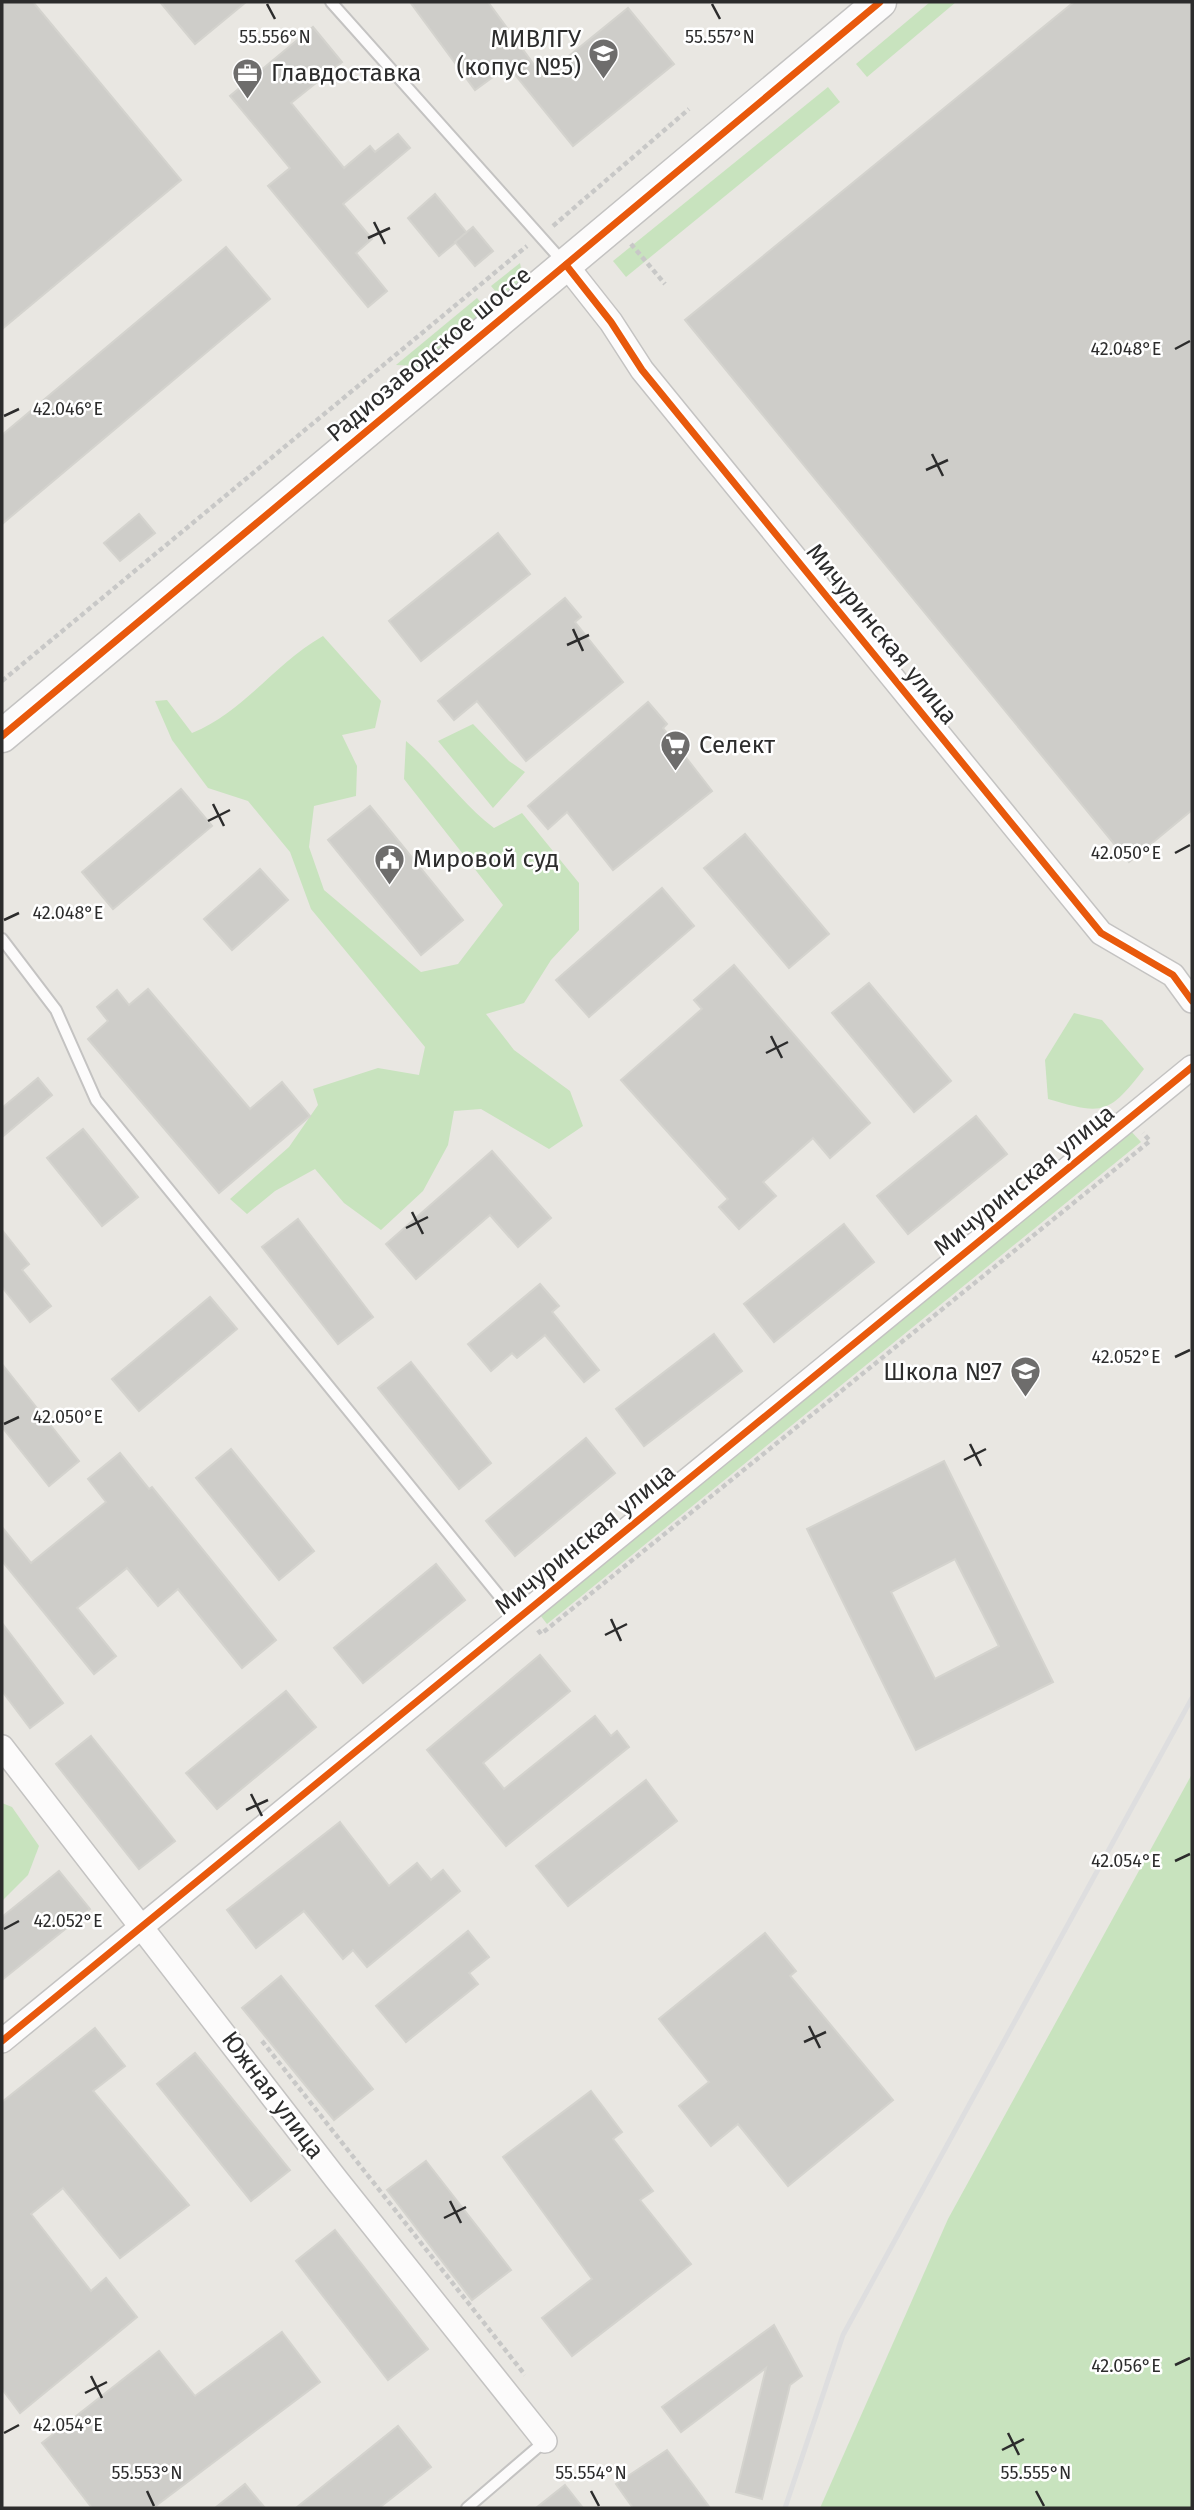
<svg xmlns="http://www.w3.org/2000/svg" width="1194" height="2510" viewBox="0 0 1194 2510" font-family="'Fira Sans',sans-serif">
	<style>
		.green { fill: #c8e3be }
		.building { fill: #cecdc9; stroke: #d4d3ce; stroke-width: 2; fill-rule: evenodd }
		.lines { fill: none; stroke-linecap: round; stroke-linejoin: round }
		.lane-casing { stroke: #c4c3c2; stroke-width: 14 }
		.street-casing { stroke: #c4c3c2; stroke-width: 26 }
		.secondary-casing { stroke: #c4c3c2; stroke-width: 35 }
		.path { stroke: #c8c8c7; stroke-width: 4.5; stroke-dasharray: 5 3.5; stroke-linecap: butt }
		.lane { stroke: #fcfbfb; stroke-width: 10 }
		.street { stroke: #fcfbfb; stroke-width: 23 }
		.secondary { stroke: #fcfbfb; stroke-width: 32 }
		.rail { stroke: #dededf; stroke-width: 5 }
		.cycleway-casing { stroke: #fff; stroke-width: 11 }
		.cycleway { stroke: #e8590c; stroke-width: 7 }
		.ticks { fill: none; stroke: #2c2c2c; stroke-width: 2.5 }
		.labels { text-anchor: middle; stroke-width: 5; stroke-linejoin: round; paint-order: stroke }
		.poi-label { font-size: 24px; fill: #2c2c2c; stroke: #fff; text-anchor: start }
		.street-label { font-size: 24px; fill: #2c2c2c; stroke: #fff }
		.ticks-label { font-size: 18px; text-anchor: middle; fill: #2c2c2c; stroke: #fff; stroke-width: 5; stroke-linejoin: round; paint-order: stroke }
	</style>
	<rect width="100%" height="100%" fill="#e9e7e2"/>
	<!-- green -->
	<g class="green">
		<polygon points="930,2 956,2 867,77 856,64"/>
		<polygon points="828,87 840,102 626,277 613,261"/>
		<path d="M520,263C524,282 517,287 502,299L491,286Z"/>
		<polygon points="477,298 487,310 419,366 396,365"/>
		<path d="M323,636L381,701L375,728L342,735L357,766L356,796L314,806L309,847L324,890L421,972L458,964L503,905L404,779L406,741C438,768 461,803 494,828L522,813L579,883V930L551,960L524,1003L486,1014L514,1050L570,1091L583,1126L549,1149L481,1109L454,1111L448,1145L423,1191L381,1230L344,1203L315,1169L275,1191L247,1214L230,1199L289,1147L318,1105L313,1089L378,1068L419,1075L425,1047L311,909L290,852L248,801L208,788L172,740L155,701L167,700L192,733C245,711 274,664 323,636Z"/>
		<polygon points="473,724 509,761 525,772 493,808 438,741"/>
		<path d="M1074,1013L1102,1020L1144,1069C1108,1115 1103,1115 1048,1099L1045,1060Z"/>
		<polygon points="1129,1129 1141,1142 547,1624 537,1611"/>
		<polygon points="1192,1774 1192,2508 820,2508 948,2219"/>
		<polygon points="2,1803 12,1807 39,1846 28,1875 2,1901"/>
	</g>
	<!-- building -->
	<g class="building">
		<polygon points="2,2 33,2 181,180 2,329"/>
		<polygon points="160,2 246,2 195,44"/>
		<polygon points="410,2 488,2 543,77 628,8 674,64 573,146 508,66 475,90"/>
		<polygon points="1074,2 1192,2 1192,810 1129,862 685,320"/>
		<polygon points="313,27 342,62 291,103 344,168 370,146 375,152 398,134 410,148 343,204 372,239 356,253 387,291 368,307 268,186 290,168 230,96"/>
		<polygon points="435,194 467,233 439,256 408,218"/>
		<polygon points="473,227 493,251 475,266 455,242"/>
		<polygon points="226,247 270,299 2,524 2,435"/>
		<polygon points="139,514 155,533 120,561 104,543"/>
		<polygon points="498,533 530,574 421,661 389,621"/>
		<polygon points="565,598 581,617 575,622 623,682 526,761 477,701 454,720 438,701"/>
		<polygon points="648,702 667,724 663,728 712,791 613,870 567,812 548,829 528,806"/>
		<polygon points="181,789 212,826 113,909 82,872"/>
		<polygon points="370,806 463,920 421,955 328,840"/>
		<polygon points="745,834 829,934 789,968 704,868"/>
		<polygon points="260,869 288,900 232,950 204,919"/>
		<polygon points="662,888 694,926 589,1017 556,980"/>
		<polygon points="734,965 870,1123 830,1158 813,1138 763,1182 776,1196 739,1229 719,1207 728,1199 621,1080 702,1009 694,1000"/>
		<polygon points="869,983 951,1081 914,1112 832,1013"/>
		<polygon points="148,989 250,1109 282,1082 310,1116 219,1193 88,1039 108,1021 97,1007 117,990 129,1005"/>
		<polygon points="38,1078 52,1095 2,1137 2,1108"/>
		<polygon points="976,1116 1007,1154 908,1234 877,1196"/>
		<polygon points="83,1129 138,1197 102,1226 47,1158"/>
		<polygon points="492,1151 551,1218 518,1247 490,1215 416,1279 386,1244"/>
		<polygon points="298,1219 373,1317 338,1344 262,1247"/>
		<polygon points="844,1224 874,1262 774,1342 744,1304"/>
		<polygon points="2,1230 29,1264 22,1270 51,1306 30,1322 2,1287"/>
		<polygon points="540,1284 559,1306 552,1312 599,1370 584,1382 545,1335 517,1358 512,1353 491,1371 468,1344"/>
		<polygon points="210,1297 237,1329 139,1411 112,1379"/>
		<polygon points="714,1334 742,1371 644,1446 616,1409"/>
		<polygon points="411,1362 491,1463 459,1489 378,1388"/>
		<polygon points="2,1364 79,1461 49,1486 2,1427"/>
		<polygon points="586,1438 615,1473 515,1556 486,1521"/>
		<polygon points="231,1449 314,1551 279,1580 196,1478"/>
		<polygon points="120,1453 149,1489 152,1487 276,1640 242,1668 178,1589 158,1606 127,1568 77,1608 116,1656 94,1674 2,1561 2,1527 31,1563 106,1502 88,1479"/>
		<path d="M944,1461L1053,1682L916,1750L807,1529ZM955,1559L999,1646L935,1679L891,1592Z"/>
		<polygon points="436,1564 465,1600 363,1683 334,1648"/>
		<polygon points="2,1623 63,1703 30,1728 2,1691"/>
		<polygon points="540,1655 570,1691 483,1763 504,1789 595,1716 611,1736 617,1731 629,1747 506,1846 427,1750"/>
		<polygon points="286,1691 316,1727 217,1809 186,1773"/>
		<polygon points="91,1736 175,1841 139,1869 56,1764"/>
		<polygon points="646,1780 677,1821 568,1906 536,1866"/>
		<polygon points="340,1822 389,1886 417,1863 431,1880 443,1870 460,1891 367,1967 353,1950 343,1959 304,1911 256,1948 227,1910"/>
		<polygon points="59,1871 90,1909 2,1980 2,1917"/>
		<polygon points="468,1931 489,1957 469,1973 478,1984 406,2042 376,2006"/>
		<polygon points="765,1933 796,1971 790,1976 893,2100 788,2186 738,2124 711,2146 679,2106 709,2082 659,2019"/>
		<polygon points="281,1976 373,2089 334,2120 242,2008"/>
		<polygon points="95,2028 125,2066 93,2091 189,2205 120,2258 63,2188 31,2214 91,2291 106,2278 137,2317 20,2413 2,2389 2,2102"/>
		<polygon points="195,2053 290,2170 251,2201 157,2084"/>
		<polygon points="591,2091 622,2132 613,2139 653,2191 640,2200 691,2264 572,2356 542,2318 592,2279 503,2157"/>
		<polygon points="426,2161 511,2270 472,2300 387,2190"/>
		<polygon points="335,2230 428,2349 388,2380 296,2261"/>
		<polygon points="774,2325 802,2376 790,2385 762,2499 736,2492 766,2368 681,2432 662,2407"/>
		<polygon points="282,2332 320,2382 153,2508 92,2508 42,2443 159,2351 195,2396"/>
		<polygon points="398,2426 431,2467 379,2508 296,2508"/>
		<polygon points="667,2450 694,2486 710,2508 633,2508 616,2484"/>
		<polygon points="245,2484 265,2508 215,2508"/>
		<polygon points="565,2485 583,2508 536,2508"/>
	</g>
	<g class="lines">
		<defs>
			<g id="lane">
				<polyline points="331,2 564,263"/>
				<polyline points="2,939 56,1010 96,1100 518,1619"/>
				<polyline points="467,2508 545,2441"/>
			</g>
			<g id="street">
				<polyline points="566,265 611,322 642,370 1101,933 1173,975 1192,1001"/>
				<polyline points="2,1747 336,2179 545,2441"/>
				<polyline points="2,2041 1192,1067"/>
			</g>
			<polyline id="secondary" points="2,736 880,2"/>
		</defs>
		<!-- lane casing -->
		<use href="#lane" class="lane-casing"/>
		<!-- street casing -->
		<use href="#street" class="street-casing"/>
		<!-- secondary casing -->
		<use href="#secondary" class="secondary-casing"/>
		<!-- path -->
		<g class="path">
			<polyline points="553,226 689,109"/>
			<polyline points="631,244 665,284"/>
			<polyline points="2,681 527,246"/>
			<polyline points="538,1630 541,1634 1150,1141 1143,1133"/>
			<polyline points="262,2041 525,2375"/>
		</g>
		<!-- lane -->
		<use href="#lane" class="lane"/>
		<!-- street -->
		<use href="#street" class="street"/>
		<!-- secondary -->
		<use href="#secondary" class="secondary"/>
		<!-- rail -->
		<polyline class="rail" points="785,2508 843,2335 1192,1698"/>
		<defs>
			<g id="cycleway">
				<polyline points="566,265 611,322 642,370 1101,933 1173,975 1192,1001"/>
				<polyline points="2,736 880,2"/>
				<polyline points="2,2041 1192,1067"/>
			</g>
		</defs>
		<!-- cycleway casing -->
		<use href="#cycleway" class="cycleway-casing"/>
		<!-- cycleway -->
		<use href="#cycleway" class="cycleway"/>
	</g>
	<!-- ticks -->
	<path class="ticks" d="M267,4L275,19M712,4L720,19M374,222L385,244M368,238L390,228M1175,349L1190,341M4,416L19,409M932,454L943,476M926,470L948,460M573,629L583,651M567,645L589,635M213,804L224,826M208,821L230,810M1175,853L1190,845M4,920L19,913M771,1036L782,1058M766,1053L788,1042M412,1212L423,1234M406,1228L428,1217M1175,1357L1190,1350M4,1424L19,1417M970,1444L981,1466M964,1460L986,1449M611,1619L621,1641M605,1635L627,1624M251,1794L262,1816M246,1810L268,1800M1175,1861L1190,1854M4,1929L19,1921M809,2026L820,2048M804,2042L826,2032M450,2201L461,2223M444,2218L466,2207M1175,2365L1190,2358M91,2376L102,2398M85,2393L107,2382M4,2433L19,2425M1008,2433L1019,2455M1002,2450L1024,2439M147,2491L154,2506M591,2491L599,2506M1036,2491L1044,2506"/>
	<!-- icons -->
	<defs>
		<symbol id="university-pin" viewBox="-11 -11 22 30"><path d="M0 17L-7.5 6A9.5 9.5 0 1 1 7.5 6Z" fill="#6e6d6c" stroke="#fff"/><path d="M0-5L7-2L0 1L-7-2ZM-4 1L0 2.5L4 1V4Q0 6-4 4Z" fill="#fff"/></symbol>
		<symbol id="office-pin" viewBox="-11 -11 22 30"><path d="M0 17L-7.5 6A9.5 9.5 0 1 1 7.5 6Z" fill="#6e6d6c" stroke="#fff"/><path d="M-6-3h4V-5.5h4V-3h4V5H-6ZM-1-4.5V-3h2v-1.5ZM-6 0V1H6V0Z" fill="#fff"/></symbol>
		<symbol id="supermarket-pin" viewBox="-11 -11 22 30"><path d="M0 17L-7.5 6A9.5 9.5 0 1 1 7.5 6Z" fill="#6e6d6c" stroke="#fff"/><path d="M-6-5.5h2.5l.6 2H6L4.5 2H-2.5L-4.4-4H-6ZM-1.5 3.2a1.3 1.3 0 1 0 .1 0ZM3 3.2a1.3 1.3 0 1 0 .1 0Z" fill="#fff"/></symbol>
		<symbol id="civic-pin" viewBox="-11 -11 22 30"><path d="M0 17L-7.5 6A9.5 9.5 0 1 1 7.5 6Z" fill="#6e6d6c" stroke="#fff"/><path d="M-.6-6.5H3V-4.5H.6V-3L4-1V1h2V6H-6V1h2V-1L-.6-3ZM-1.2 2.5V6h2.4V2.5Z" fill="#fff"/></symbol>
		<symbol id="school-pin" viewBox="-11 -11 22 30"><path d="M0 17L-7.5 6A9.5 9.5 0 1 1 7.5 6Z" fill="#6e6d6c" stroke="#fff"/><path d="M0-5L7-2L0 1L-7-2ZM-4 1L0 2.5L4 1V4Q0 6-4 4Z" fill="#fff"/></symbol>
	</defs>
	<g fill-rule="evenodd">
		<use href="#university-pin" x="586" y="36" width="35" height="47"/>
		<use href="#office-pin" x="230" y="56" width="35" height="47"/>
		<use href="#supermarket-pin" x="658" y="728" width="35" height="47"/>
		<use href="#civic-pin" x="372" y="842" width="35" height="47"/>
		<use href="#school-pin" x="1008" y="1354" width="35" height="47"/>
	</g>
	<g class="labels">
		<!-- poi labels -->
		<g class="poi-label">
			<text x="581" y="47" text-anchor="end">МИВЛГУ<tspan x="581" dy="28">(копус №5)</tspan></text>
			<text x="271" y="81">Главдоставка</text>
			<text x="699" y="753">Селект</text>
			<text x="413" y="867">Мировой суд</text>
			<text x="1002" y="1380" text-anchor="end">Школа №7</text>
		</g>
		<!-- street labels -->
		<g class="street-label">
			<text transform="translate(429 354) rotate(-40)" y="8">Радиозаводское шоссе</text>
			<text transform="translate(882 634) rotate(51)" y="8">Мичуринская улица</text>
			<text transform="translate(1024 1180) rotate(-39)" y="8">Мичуринская улица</text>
			<text transform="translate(585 1539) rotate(-39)" y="8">Мичуринская улица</text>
			<text transform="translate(273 2095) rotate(53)" y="8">Южная улица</text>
		</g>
	</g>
	<g class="ticks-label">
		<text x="275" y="43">55.556°N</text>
		<text x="720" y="43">55.557°N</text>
		<text x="1126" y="355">42.048°E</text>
		<text x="68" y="415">42.046°E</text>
		<text x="1126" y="859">42.050°E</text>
		<text x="68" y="919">42.048°E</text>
		<text x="1126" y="1363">42.052°E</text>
		<text x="68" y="1423">42.050°E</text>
		<text x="1126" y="1867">42.054°E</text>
		<text x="68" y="1927">42.052°E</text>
		<text x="1126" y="2372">42.056°E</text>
		<text x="68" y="2431">42.054°E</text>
		<text x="147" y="2479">55.553°N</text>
		<text x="591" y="2479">55.554°N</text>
		<text x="1036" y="2479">55.555°N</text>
	</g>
	<!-- border -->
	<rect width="1194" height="2510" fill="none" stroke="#2c2c2c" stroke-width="7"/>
</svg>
